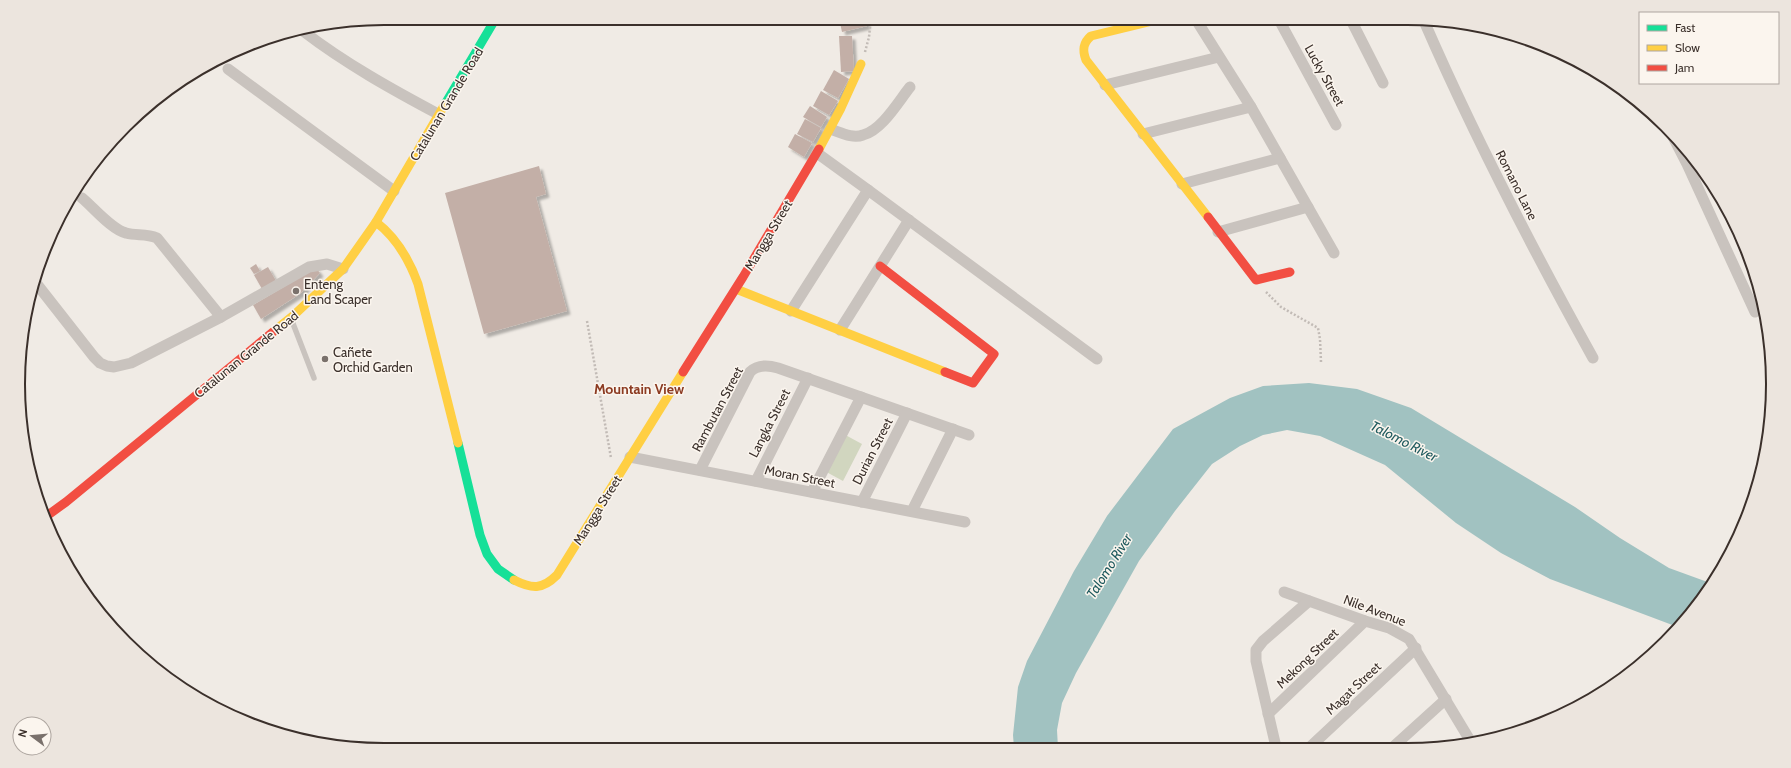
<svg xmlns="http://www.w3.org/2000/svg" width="1791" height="768" viewBox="0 0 1791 768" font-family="Cabin,sans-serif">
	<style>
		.green { fill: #d1d6bf }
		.water { fill: #a1c2c1 }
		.building { fill: #c3afa7; filter: url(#shadow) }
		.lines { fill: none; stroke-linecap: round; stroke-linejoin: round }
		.path { stroke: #c2bbb6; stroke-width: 2.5; stroke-dasharray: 2 2; stroke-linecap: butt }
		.lane { stroke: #c9c3be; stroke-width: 5.5 }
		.street { stroke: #c9c3be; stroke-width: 11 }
		.fast { stroke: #16e098; stroke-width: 9 }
		.slow { stroke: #ffcf43; stroke-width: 9 }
		.jam { stroke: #f24e42; stroke-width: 9 }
		.poi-dot { fill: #7a716c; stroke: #fbf5ee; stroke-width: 1.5 }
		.labels { text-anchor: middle; stroke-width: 3; stroke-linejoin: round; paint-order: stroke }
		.street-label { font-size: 13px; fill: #3b302b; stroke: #fbf5ee }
		.poi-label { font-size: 13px; fill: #3b302b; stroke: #fbf5ee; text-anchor: start }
		.neighbourhood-label { font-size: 14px; font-weight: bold; fill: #8c3b22; stroke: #fbf5ee }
		.water-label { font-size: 14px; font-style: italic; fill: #1f5a5e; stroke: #fbf5ee }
		.rim { fill: none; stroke: #3b302b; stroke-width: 2 }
	</style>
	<defs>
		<filter id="shadow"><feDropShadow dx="3.5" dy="3.5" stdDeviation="1" flood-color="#0004"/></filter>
	</defs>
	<rect width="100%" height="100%" fill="#f0ebe5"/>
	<!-- green -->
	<polygon class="green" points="838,431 862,444 843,481 819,468"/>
	<!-- water -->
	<polygon class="water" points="1309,383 1357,389 1411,408 1575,507 1620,538 1669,568 1713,584 1711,588 1675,626 1550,579 1501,553 1456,523 1385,465 1320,436 1287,430 1263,435 1240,446 1212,464 1175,511 1139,561 1076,673 1062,703 1057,730 1058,748 1014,748 1013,735 1018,687 1027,661 1074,571 1107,516 1173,429 1230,398 1263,386"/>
	<!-- building -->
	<g class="building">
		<polygon points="839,18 865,18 867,26 842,32"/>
		<polygon points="839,36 852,36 854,71 841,72"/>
		<polygon points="834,70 849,79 838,98 823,90"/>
		<polygon points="821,91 838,101 829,115 813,106"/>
		<polygon points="810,106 827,117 821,127 803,117"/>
		<polygon points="805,119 821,128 813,142 797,134"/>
		<polygon points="795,134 812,143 804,157 788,147"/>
		<polygon points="539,166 546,194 536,197 567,311 484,334 445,193"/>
		<polygon points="256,264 260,271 254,274 250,268"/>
		<polygon points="268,267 276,281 262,289 254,275"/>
		<polygon points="316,268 320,273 301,293 261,319 253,305"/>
	</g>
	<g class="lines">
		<!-- path -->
		<g class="path">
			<polyline points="865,52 869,37 871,18"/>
			<polyline points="1266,292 1281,307 1318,328 1320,339 1321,362"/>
			<polyline points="587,321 611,458"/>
		</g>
		<!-- lane -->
		<polyline class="lane" points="292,321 314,378"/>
		<!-- street -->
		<g class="street">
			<polyline points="1195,18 1251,107 1334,253"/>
			<polyline points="1278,18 1336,125"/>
			<polyline points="1350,18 1383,83"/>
			<path d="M1424,21C1474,136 1532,248 1593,358"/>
			<path d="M303,31C346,64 393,90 440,115"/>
			<polyline points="228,69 394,191"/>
			<polyline points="1105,85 1219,57"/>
			<path d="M830,129C840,132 852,139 863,135C882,130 898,102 910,87"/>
			<polyline points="1671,133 1687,164 1755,312"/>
			<polyline points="1143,134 1251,107"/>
			<polyline points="817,153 868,190 1097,359"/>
			<polyline points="1182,184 1280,158"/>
			<path d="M82,198C93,207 112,230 126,233C137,236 146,233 157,238L221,317"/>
			<polyline points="1218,232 1308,207"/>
			<polyline points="36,283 94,357 100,363 107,366 114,367 131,363 221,317 309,267 327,264 343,269"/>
			<polyline points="791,311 868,190"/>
			<polyline points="840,330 909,220"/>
			<polyline points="630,457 965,522"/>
			<path d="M700,470L750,372C758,364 768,365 778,368L969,435"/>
			<polyline points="756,481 808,378"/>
			<polyline points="812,492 861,397"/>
			<polyline points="862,502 907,413"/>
			<polyline points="912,511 953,429"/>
			<polyline points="1284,592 1365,621 1389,628 1409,639 1471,742"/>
			<polyline points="1268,714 1365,621"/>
			<polyline points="1276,747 1256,661 1256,650 1263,641 1309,601"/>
			<polyline points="1310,747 1416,648"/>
			<polyline points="1393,747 1446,699"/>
		</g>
		<!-- fast -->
		<g class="fast">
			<polyline points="445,104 496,18"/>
			<polyline points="458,443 480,535 487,554 498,569 514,580"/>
		</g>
		<!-- slow -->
		<g class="slow">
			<path d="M1165,18L1091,36C1083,43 1082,50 1086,60L1208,217"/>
			<polyline points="819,149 841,108 861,64"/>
			<path d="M376,222C397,238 409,259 418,284L458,443"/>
			<polyline points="736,289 945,372"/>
			<polyline points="273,332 294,315 343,269 376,222 445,104"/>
			<path d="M514,580C532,589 542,590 557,575L683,372"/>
		</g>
		<!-- jam -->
		<g class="jam">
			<polyline points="1208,217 1256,280 1290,272"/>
			<polyline points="880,266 994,354 973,383 945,372"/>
			<polyline points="683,372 743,277 819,149"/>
			<polyline points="48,515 66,502 273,332"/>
		</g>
	</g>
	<!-- markers -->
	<g class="poi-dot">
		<circle cx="296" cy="291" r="4"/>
		<circle cx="325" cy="359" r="4"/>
	</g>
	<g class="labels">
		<!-- street labels -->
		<g class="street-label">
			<text transform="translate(1325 75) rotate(61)" y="5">Lucky Street</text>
			<text transform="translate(446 104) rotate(-59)" y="5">Catalunan Grande Road</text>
			<text transform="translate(1517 185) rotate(63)" y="5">Romano Lane</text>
			<text transform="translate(768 235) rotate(-59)" y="5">Mangga Street</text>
			<text transform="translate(246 354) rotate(-39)" y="5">Catalunan Grande Road</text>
			<text transform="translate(717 409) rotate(-62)" y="5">Rambutan Street</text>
			<text transform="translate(769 423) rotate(-63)" y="5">Langka Street</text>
			<text transform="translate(872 451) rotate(-63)" y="5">Durian Street</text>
			<text transform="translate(800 476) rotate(11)" y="5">Moran Street</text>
			<text transform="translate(597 510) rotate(-58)" y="5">Mangga Street</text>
			<text transform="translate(1375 610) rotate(21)" y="5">Nile Avenue</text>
			<text transform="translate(1307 658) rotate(-44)" y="5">Mekong Street</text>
			<text transform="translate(1353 688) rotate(-43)" y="5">Magat Street</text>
		</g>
		<!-- poi labels -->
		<g class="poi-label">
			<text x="304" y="289">Enteng<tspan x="304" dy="15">Land Scaper</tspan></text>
			<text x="333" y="357">Cañete<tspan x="333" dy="15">Orchid Garden</tspan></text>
		</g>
		<!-- neighbourhood labels -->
		<g class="neighbourhood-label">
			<text x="639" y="394">Mountain View</text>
		</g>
		<!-- water labels -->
		<g class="water-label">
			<text transform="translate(1404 441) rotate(27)" y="5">Talomo River</text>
			<text transform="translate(1109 566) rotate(-58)" y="5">Talomo River</text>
		</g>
	</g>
	<!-- crop -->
	<path d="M0 0H1791V768H0ZM384 25H1407A359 359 0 0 1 1766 384V384A359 359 0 0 1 1407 743H384A359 359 0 0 1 25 384V384A359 359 0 0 1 384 25Z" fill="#ece5de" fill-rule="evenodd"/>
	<path class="rim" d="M384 25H1407A359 359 0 0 1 1766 384V384A359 359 0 0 1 1407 743H384A359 359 0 0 1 25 384V384A359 359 0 0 1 384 25Z"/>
	<!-- legend -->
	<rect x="1639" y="12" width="140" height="72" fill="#fbf5ee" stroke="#aea6a0"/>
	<rect x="1647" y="25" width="20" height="6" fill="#16e098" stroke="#aea6a0"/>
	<text x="1675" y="32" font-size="12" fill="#3b302b">Fast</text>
	<rect x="1647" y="45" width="20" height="6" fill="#ffcf43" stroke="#aea6a0"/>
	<text x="1675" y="52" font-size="12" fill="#3b302b">Slow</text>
	<rect x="1647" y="65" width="20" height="6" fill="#f24e42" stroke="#aea6a0"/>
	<text x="1675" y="72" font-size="12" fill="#3b302b">Jam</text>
	<!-- north arrow -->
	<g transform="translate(32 736) rotate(286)"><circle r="19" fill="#fbf5ee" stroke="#aea6a0"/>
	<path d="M0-3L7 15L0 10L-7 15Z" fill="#7a716c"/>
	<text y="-6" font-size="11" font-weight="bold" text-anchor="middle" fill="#3b302b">N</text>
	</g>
</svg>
